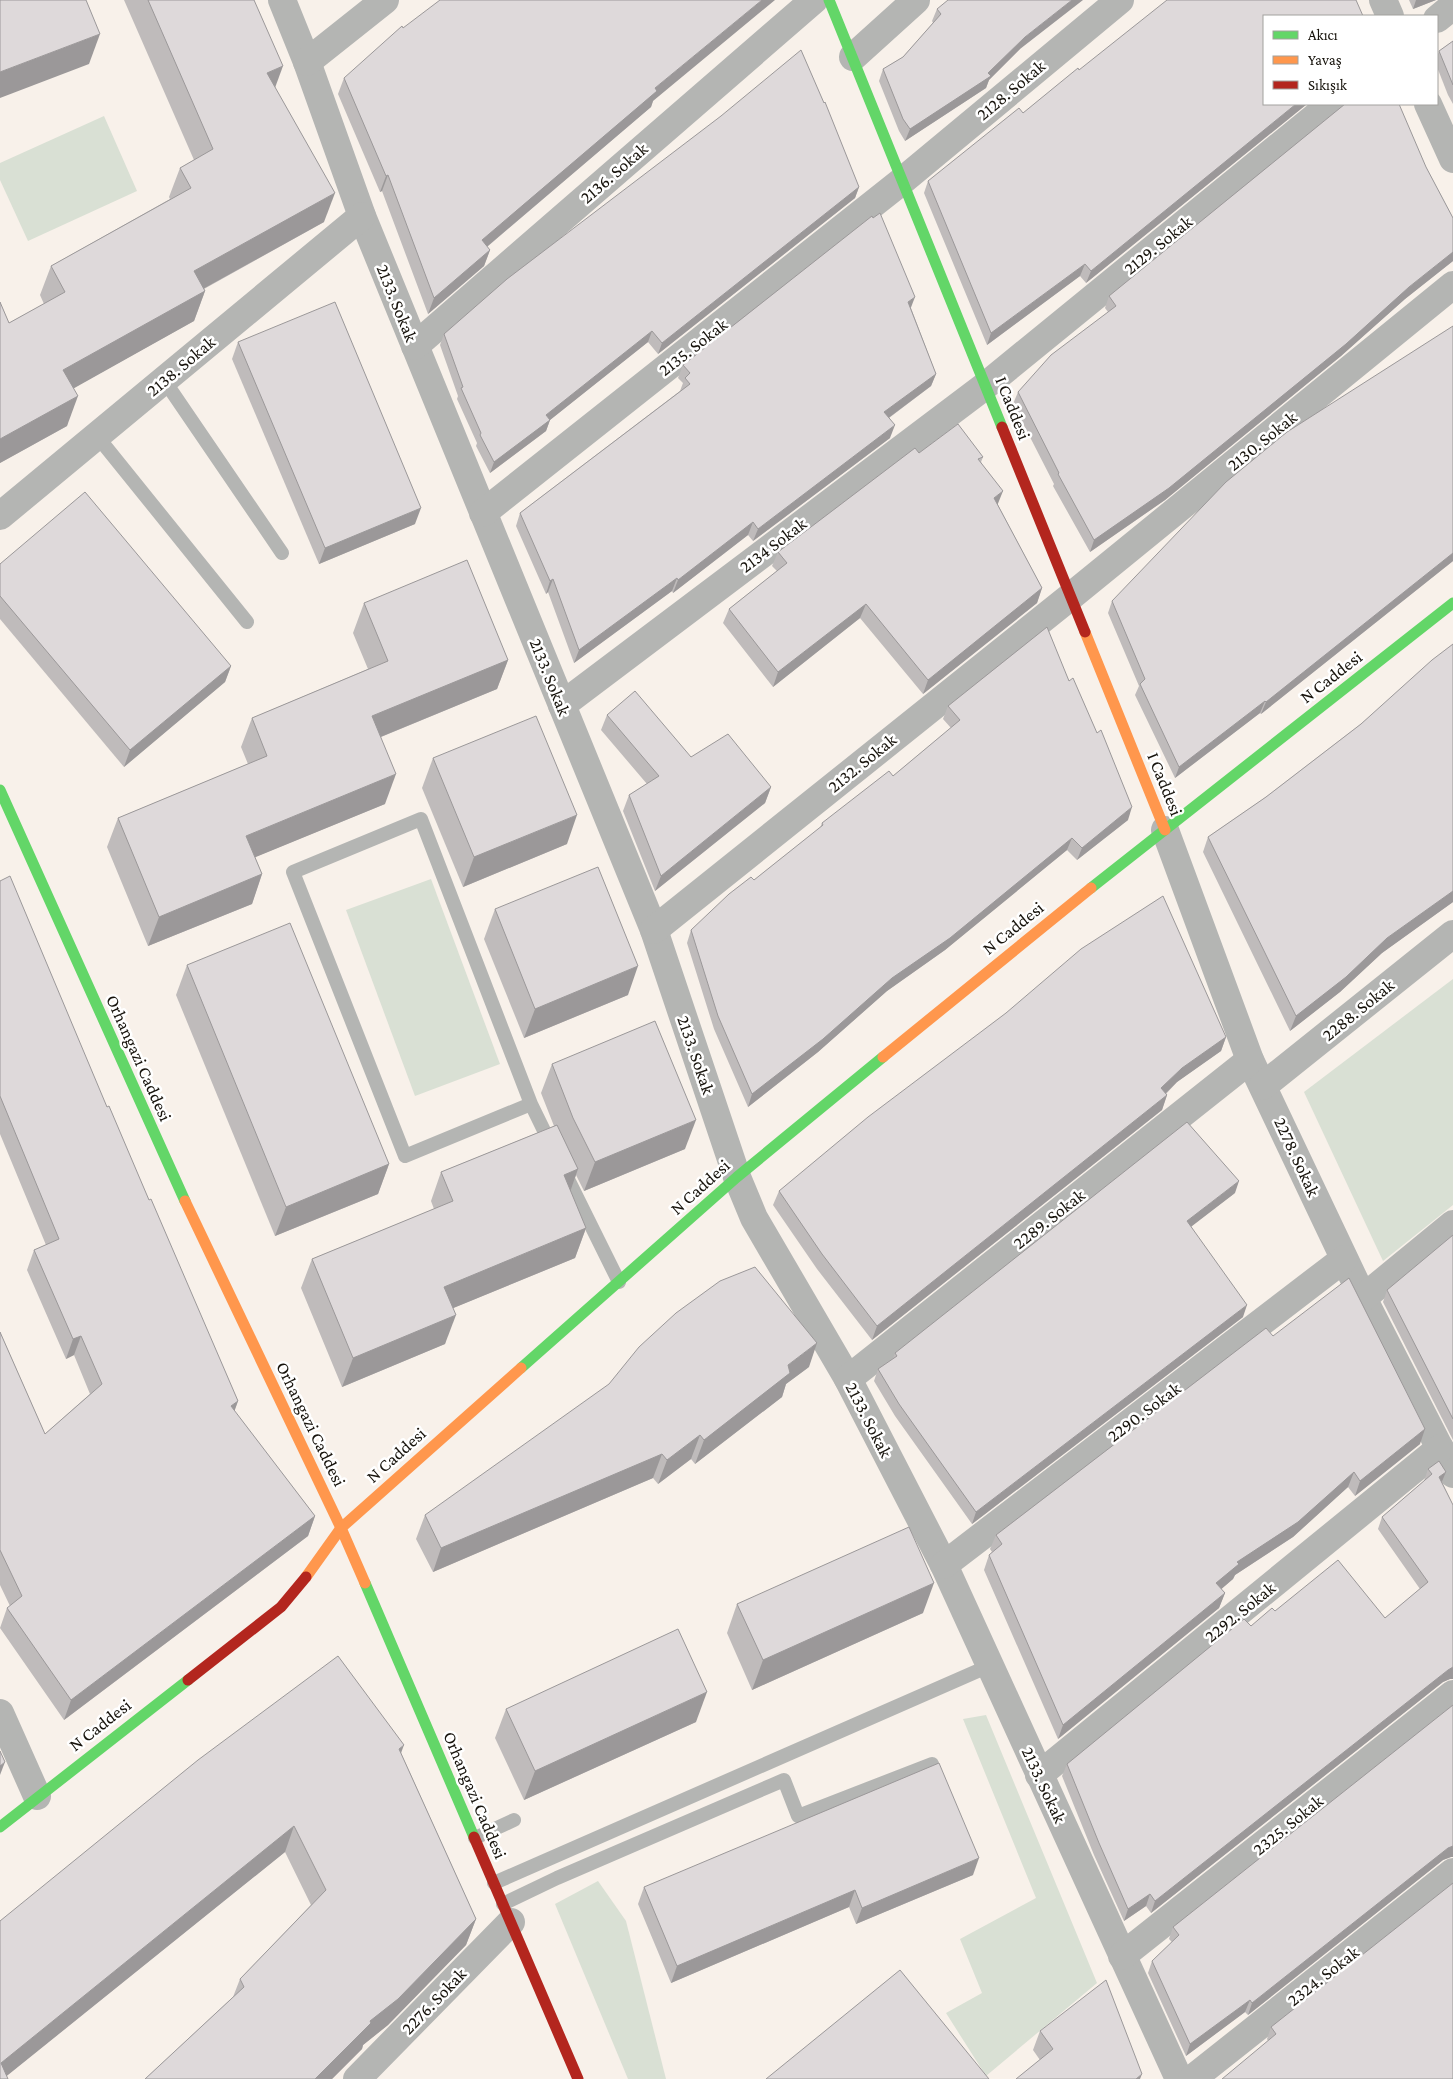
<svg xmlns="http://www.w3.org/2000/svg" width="1453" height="2079" viewBox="0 0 1453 2079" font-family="'Crimson Pro',serif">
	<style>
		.green { fill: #d9e0d4 }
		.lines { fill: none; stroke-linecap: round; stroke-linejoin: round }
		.lane { stroke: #b4b5b3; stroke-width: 14 }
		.street { stroke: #b4b5b3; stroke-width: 28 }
		.fast { stroke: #63d668; stroke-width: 11 }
		.slow { stroke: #ff974d; stroke-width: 11 }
		.jam { stroke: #b3261e; stroke-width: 11 }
		.wall { fill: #bfbbbb }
		.shaded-wall { fill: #9b9899 }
		.building { fill: #ded9da; stroke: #9b9899 }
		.labels { text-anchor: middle; stroke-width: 5; stroke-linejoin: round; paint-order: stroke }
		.street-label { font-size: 18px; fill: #17130c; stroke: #fff }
	</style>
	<rect width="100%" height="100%" fill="#f8f1ea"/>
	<!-- green -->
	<g class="green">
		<polygon points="104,116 137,191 28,241 0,180 0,163"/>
		<polygon points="431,879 500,1064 415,1096 346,910"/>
		<polygon points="1453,979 1453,1205 1383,1261 1304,1092"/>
		<polygon points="986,1715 1097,1983 986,2076 946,2013 982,1993 960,1939 1036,1898 963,1719"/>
		<polygon points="598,1881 626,1921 666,2079 628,2079 555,1904"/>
	</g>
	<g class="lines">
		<!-- lane -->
		<g class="lane">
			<polyline points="164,380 282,553"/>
			<polyline points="97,436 247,622"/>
			<polyline points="531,1104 405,1156 293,872 421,819 531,1104 552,1147"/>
			<polyline points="564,1171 619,1282"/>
			<polyline points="475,1838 514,1820"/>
			<polyline points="494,1883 989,1666"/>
			<polyline points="503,1904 557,1878 784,1780 798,1816 932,1764"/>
		</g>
		<!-- street -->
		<g class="street">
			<polyline points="282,0 307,62 362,216 654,930 737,1177 754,1218 848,1379 944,1565 1179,2079"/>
			<polyline points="1383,0 1390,16"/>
			<polyline points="1437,19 1453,6"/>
			<polyline points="853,57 916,0"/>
			<polyline points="307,62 385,0"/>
			<polyline points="1428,104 1453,159"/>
			<polyline points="415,346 814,0"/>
			<polyline points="483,513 902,181 1120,0"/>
			<polyline points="0,516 362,216"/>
			<polyline points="562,705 985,386 1331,104"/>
			<polyline points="1165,830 1250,1060 1363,1298 1453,1474"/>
			<polyline points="654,930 1070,597 1453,285"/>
			<polyline points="1263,1086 1453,934"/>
			<polyline points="1363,1298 1453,1224"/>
			<polyline points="848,1379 1250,1060"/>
			<polyline points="944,1565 1344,1259"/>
			<polyline points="0,1713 37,1796"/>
			<polyline points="1039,1775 1440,1448"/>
			<polyline points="1122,1956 1453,1694"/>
			<polyline points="357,2079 511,1922"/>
			<polyline points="1192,2079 1453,1872"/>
		</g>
		<!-- fast -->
		<g class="fast">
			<polyline points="829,0 1002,427"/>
			<polyline points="0,790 185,1201"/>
			<polyline points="1091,888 1453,603"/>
			<polyline points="521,1368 737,1177 883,1057"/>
			<polyline points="365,1583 474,1837"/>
			<polyline points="0,1827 188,1680"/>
		</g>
		<!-- slow -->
		<g class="slow">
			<polyline points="1085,632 1165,830"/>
			<polyline points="883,1057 1091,888"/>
			<polyline points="185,1201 341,1528 365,1583"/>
			<polyline points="306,1577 341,1528 521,1368"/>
		</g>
		<!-- jam -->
		<g class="jam">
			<polyline points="1002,427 1085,632"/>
			<polyline points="188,1680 281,1607 306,1577"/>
			<polyline points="474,1837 578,2079"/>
		</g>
	</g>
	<!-- wall -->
	<g class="wall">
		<polygon points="124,0 254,0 275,87 324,222 204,289 205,291 194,321 73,388 67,426 0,463 0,302 9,323 44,304 40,295 51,266 170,199 169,197 180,168 194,160"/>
		<polygon points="1409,0 1436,0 1413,9"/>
		<polygon points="937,9 1020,49 989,80 986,88 905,141 899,131 879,81 883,69 903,57 933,23 932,21"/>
		<polygon points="1453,41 1453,104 1448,95 1437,67 1437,57 1439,51"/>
		<polygon points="1079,70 1264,104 1307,104 1086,283 1080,276 987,345 924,193 928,181 1023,113"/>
		<polygon points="344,78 653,101 651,107 487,247 490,250 484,266 428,314 382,191 380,192 338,94"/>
		<polygon points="1426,167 1453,218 1453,261 1405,299 1341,356 1165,500 1090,552 1053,486 1054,484 1013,404 1018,392 1108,312 1105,308 1109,296"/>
		<polygon points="859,187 855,198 658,354 648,342 550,420 546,431 490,473 476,446 477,443 457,399 458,396 440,345 444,334"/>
		<polygon points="911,308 936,374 931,386 889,418 890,438 753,541 748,535 673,593 672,591 574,663 548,592 546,594 516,526 520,513 680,391 683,383 678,378 683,365"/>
		<polygon points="1453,326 1453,561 1261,714 1260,713 1175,778 1135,695 1139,686 1108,613 1112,601"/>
		<polygon points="238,342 415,524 319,564 232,359"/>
		<polygon points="919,453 983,457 981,462 998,505 1042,588 1037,603 923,694 860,618 773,687 723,623 729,609 777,571 772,566 778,552"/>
		<polygon points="0,564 231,666 225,682 124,767 0,619"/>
		<polygon points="364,603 508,660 497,689 381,737 385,804 255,857 262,874 252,904 148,946 107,847 118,818 248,764 241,747 252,718 368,669 353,633"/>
		<polygon points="1453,644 1453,902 1382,953 1340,992 1290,1031 1203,852 1208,837 1266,797 1361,724"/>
		<polygon points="948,706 1128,820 1077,860 1067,850 945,950 887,991 818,1052 748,1107 714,1029 687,943 691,930 820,828 822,823 893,776 951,728 943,719"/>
		<polygon points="607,715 691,757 771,787 765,803 655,891 623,811 629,795 647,784 601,730"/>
		<polygon points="433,758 567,844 463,887 422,788"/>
		<polygon points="0,881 107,1107 238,1401 234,1411 315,1516 308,1536 64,1720 0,1628 7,1608 10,1606 0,1585 0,1332 45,1434 90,1394 74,1355 66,1359 27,1270 34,1250 46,1245 0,1134"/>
		<polygon points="495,909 628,995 524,1038 484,939"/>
		<polygon points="187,965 389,1164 378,1194 275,1236 176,995"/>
		<polygon points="1226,1037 1221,1051 1177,1082 1166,1094 1167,1095 1162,1110 872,1340 817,1269 773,1205 779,1191"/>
		<polygon points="552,1064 685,1149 584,1191 576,1175 570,1191 586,1228 575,1258 453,1308 445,1344 342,1387 301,1288 312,1259 434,1209 431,1201 441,1172 554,1126 541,1093"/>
		<polygon points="1235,1193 1191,1226 1243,1317 972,1524 895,1416 874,1381 878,1369 893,1358 895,1353"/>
		<polygon points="1453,1235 1453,1440 1383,1302 1387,1290"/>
		<polygon points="1273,1336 1420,1444 1355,1496 1348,1487 1293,1537 1235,1575 1233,1579 1221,1589 1225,1593 1219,1608 1058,1739 984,1570 989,1555 992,1552 990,1549 996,1535"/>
		<polygon points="809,1367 786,1384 782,1397 695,1464 691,1459 658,1484 653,1478 433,1572 416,1539 425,1515"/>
		<polygon points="1428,1469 1446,1472 1442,1482 1453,1505 1453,1679 1450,1679 1443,1682 1151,1913 1146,1906 1124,1921 1094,1855 1062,1776 1067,1764 1251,1626 1275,1611 1385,1618 1420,1589 1378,1529 1382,1517 1424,1481"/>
		<polygon points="737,1604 923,1613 752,1690 727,1633"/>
		<polygon points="1453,1705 1453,1857 1451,1857 1443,1860 1248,2015 1245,2012 1186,2056 1148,1973 1152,1961 1172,1942 1169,1939 1173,1927"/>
		<polygon points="506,1709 696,1722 524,1800 495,1738"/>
		<polygon points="401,1753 476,1919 466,1945 388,2025 363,2045 362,2049 332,2079 145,2079 233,1997 240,1979 311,1905 285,1852 6,2076 0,2079 0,1921"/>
		<polygon points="973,1875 856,1924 849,1907 671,1983 638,1904 644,1887"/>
		<polygon points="1453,1883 1268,2041 1267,2039 1271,2027"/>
		<polygon points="1040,2031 1140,2079 1020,2076 1040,2060 1033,2050"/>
	</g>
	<!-- shaded-wall -->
	<g class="shaded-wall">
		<polygon points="762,0 775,0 653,101 651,107 476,256 482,240 655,88"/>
		<polygon points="1072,0 1083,0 1020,49 989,80 986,88 905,141 910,129 988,73 1025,37"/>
		<polygon points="1416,0 1436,0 1413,9"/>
		<polygon points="100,34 89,64 0,98 0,72"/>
		<polygon points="283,66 272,96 267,73"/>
		<polygon points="1296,104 1307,104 1086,283 1091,271"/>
		<polygon points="388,175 382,191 380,192 386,176"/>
		<polygon points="859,187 855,198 658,354 662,343"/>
		<polygon points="335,193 324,222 183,300 194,271"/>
		<polygon points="490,250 484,266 428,314 434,298"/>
		<polygon points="1453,252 1453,261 1405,299 1341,356 1165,500 1090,552 1094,540"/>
		<polygon points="1085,264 1080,276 987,345 991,333"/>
		<polygon points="205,291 194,321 53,400 63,370"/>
		<polygon points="915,297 910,310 908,302"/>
		<polygon points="652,331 648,342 550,420 546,431 490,473 494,462 546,415"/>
		<polygon points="936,374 931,386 879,425 884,412"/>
		<polygon points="78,396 67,426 0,463 0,439"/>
		<polygon points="895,425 890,438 753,541 758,529"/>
		<polygon points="1003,491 997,506 994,498"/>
		<polygon points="421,508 415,524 319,564 325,548"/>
		<polygon points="753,522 748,535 673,593 678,580"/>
		<polygon points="1453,553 1453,561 1261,714 1266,702"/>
		<polygon points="677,578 672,591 574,663 579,650"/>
		<polygon points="553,579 548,592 546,594 550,581"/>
		<polygon points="1042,588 1037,603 923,694 928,680"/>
		<polygon points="866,604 860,618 773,687 778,672"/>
		<polygon points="508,660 497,689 361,745 372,716"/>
		<polygon points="231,666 225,682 124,767 130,750"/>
		<polygon points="1265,701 1260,713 1175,778 1179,767"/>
		<polygon points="396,774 385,804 236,865 246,836"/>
		<polygon points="771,787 765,803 655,891 661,876"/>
		<polygon points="1132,807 1128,820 1077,860 1082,848"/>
		<polygon points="577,815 567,844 463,887 474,857"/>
		<polygon points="1072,838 1067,850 945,950 887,991 818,1052 748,1107 752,1094 892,978"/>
		<polygon points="262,874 252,904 148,946 159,917"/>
		<polygon points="1453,891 1453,902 1382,953 1340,992 1290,1031 1296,1016 1387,938"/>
		<polygon points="638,966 628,995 524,1038 535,1009"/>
		<polygon points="1226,1037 1221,1051 1177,1082 1156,1103 1161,1088 1182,1068"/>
		<polygon points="1167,1095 1162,1110 872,1340 877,1326"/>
		<polygon points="696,1120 685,1149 584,1191 595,1162"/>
		<polygon points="389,1164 378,1194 275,1236 286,1207"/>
		<polygon points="578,1169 568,1198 564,1175"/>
		<polygon points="1239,1181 1235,1193 1183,1233 1187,1221"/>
		<polygon points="586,1228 575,1258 434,1316 444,1287"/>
		<polygon points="1247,1305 1243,1317 972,1524 976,1512"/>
		<polygon points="456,1315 445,1344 342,1387 353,1358"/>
		<polygon points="81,1336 74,1355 66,1359 73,1339"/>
		<polygon points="817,1343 809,1367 786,1384 782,1397 695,1464 704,1440 788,1365"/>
		<polygon points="238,1401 231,1421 231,1406"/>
		<polygon points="1425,1429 1420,1444 1355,1496 1360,1481"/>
		<polygon points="700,1435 691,1459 658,1484 667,1460"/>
		<polygon points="662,1454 653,1478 433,1572 441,1548"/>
		<polygon points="1354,1472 1348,1487 1293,1537 1235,1575 1233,1579 1211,1598 1216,1583 1237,1562"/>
		<polygon points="1446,1472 1441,1484 1439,1477"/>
		<polygon points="315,1516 308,1536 64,1720 71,1700"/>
		<polygon points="934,1583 923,1613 752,1690 763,1660"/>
		<polygon points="1225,1593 1219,1608 1058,1739 1063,1725"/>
		<polygon points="1453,1667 1453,1679 1450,1679 1443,1682 1151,1913 1155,1901 1448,1670"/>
		<polygon points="707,1692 696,1722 524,1800 535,1771"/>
		<polygon points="404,1745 394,1772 399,1749"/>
		<polygon points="5,1762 0,1775 0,1766"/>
		<polygon points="294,1826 285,1852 3,2079 1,2063"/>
		<polygon points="1453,1846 1453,1857 1451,1857 1443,1860 1248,2015 1252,2003 1448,1848"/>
		<polygon points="979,1858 973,1875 856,1924 862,1908"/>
		<polygon points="855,1890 849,1907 671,1983 677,1966"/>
		<polygon points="1150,1894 1146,1906 1124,1921 1128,1909"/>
		<polygon points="476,1919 466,1945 388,2025 363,2045 362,2049 332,2079 315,2079 370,2021"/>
		<polygon points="1250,2000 1245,2012 1186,2056 1190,2044"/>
		<polygon points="1142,2074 1140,2079 1136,2079"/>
	</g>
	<!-- building -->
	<g class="building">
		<polygon points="0,0 86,0 100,34 0,72"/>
		<polygon points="148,0 254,0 283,66 267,73 335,193 194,271 205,291 63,370 78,396 0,439 0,302 9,323 65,292 51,266 191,188 180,168 213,149"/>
		<polygon points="440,0 762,0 655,88 657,91 482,240 490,250 434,298 388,175 386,176 344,78 402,26 403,28"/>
		<polygon points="948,0 1072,0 1025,37 988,73 991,76 910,129 903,119 883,69 903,57 941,14 937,9"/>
		<polygon points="1167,0 1356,0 1363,16 1264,16 1264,104 1296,104 1091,271 1085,264 991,333 928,181 1019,108 1023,113 1078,68 1079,70"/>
		<polygon points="1453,41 1453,85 1439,51"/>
		<polygon points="801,50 824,103 825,102 859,187 662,343 652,331 546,415 550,420 494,462 480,435 481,433 461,388 463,387 444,334 507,279 721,116"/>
		<polygon points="1345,104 1399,104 1426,167 1453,218 1453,252 1409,287 1346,344 1169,488 1094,540 1058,474 1059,473 1018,392 1051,355 1116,306 1109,296"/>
		<polygon points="880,213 915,297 908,302 936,374 884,412 895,425 758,529 753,522 678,580 677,578 579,650 553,579 550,581 520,513 690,384 685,378 690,373 683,365 872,216 873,218"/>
		<polygon points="335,302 421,508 325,548 238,342"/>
		<polygon points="1453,326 1453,553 1266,702 1265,701 1179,767 1140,684 1145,679 1112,601 1226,482 1287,432"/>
		<polygon points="958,424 983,457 978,459 1003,491 994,498 1042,588 928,680 866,604 778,672 729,609 787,563 778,552 915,448 919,453"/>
		<polygon points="85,492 231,666 130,750 0,596 0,564"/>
		<polygon points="467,560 508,660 372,716 396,774 246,836 262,874 159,917 118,818 267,756 252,718 388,661 364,603"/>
		<polygon points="1047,627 1069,681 1073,678 1097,733 1101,730 1132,807 1082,848 1072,838 950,938 892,978 823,1039 752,1094 718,1016 691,930 729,894 751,877 754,880 823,825 822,823 889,771 893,776 960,720 948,706"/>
		<polygon points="1453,644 1453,891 1387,938 1346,977 1296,1016 1208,837 1266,797 1361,724 1432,660"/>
		<polygon points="635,691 691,757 728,734 771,787 661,876 629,795 659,776 607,715"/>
		<polygon points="536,716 577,815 474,857 433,758"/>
		<polygon points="598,867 638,966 535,1009 495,909"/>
		<polygon points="10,876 107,1107 109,1106 149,1200 151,1199 238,1401 231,1406 315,1516 71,1700 7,1608 22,1596 0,1550 0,1332 45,1434 102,1384 81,1336 73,1339 34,1250 59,1239 0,1096 0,881"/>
		<polygon points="1163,896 1226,1037 1182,1068 1161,1088 1167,1095 877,1326 822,1254 779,1191 868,1117 1006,1013 1081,949"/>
		<polygon points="290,923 389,1164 286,1207 187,965"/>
		<polygon points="655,1021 696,1120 595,1162 573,1118 552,1064"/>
		<polygon points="1187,1122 1239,1181 1187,1221 1247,1305 976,1512 899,1404 878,1369 897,1356 895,1353"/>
		<polygon points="557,1125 578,1169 564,1175 586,1228 444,1287 456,1315 353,1358 312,1259 453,1201 441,1172"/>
		<polygon points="1453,1235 1453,1419 1387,1290"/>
		<polygon points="755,1267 817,1343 788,1365 790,1373 704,1440 700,1435 667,1460 662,1454 441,1548 425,1515 609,1384 639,1347 676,1313 720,1281"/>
		<polygon points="1349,1278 1425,1429 1360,1481 1354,1472 1298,1522 1237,1562 1239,1564 1216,1583 1225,1593 1063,1725 989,1555 1002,1544 996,1535 1266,1328 1273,1336"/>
		<polygon points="1439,1461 1446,1472 1439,1477 1453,1505 1453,1667 1448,1670 1155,1901 1150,1894 1128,1909 1099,1843 1067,1764 1244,1619 1251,1626 1272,1608 1275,1611 1338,1560 1385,1618 1428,1582 1382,1517 1432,1474 1428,1469"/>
		<polygon points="909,1527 934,1583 763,1660 737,1604"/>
		<polygon points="678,1629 707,1692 535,1771 506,1709"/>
		<polygon points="338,1656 404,1745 399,1749 476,1919 398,1999 370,2021 371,2023 315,2079 145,2079 244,1987 240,1979 326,1890 294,1826 1,2063 8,2079 0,2079 0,1921 198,1760"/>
		<polygon points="1453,1705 1453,1846 1448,1848 1252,2003 1250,2000 1190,2044 1152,1961 1179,1935 1173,1927"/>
		<polygon points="0,1751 5,1762 0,1766"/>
		<polygon points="939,1763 979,1858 862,1908 855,1890 677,1966 644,1887"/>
		<polygon points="1453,1883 1453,2079 1222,2079 1276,2034 1271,2027"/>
		<polygon points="900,1970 989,2079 766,2079"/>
		<polygon points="1106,1980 1142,2074 1136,2079 1016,2079 1053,2049 1040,2031"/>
	</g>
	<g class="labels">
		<!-- street labels -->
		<g class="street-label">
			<text transform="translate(1011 90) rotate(-40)" y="6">2128. Sokak</text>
			<text transform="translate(614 173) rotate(-41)" y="6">2136. Sokak</text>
			<text transform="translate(1158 245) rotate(-39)" y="6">2129. Sokak</text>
			<text transform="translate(397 303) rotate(68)" y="6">2133. Sokak</text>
			<text transform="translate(693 347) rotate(-38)" y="6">2135. Sokak</text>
			<text transform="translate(181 366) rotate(-40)" y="6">2138. Sokak</text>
			<text transform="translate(1013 408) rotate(68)" y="6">I Caddesi</text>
			<text transform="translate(1262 441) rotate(-39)" y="6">2130. Sokak</text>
			<text transform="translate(773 545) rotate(-37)" y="6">2134 Sokak</text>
			<text transform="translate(550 677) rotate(68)" y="6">2133. Sokak</text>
			<text transform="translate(1331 677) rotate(-38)" y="6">N Caddesi</text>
			<text transform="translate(862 763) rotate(-39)" y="6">2132. Sokak</text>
			<text transform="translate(1165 784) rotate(68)" y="6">I Caddesi</text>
			<text transform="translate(1013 928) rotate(-39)" y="6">N Caddesi</text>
			<text transform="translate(1358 1010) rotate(-39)" y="6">2288. Sokak</text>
			<text transform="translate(696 1055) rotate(71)" y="6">2133. Sokak</text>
			<text transform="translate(139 1058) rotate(66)" y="6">Orhangazi Caddesi</text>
			<text transform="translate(1297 1157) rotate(65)" y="6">2278. Sokak</text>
			<text transform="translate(700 1187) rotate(-42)" y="6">N Caddesi</text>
			<text transform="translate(1049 1219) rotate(-38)" y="6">2289. Sokak</text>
			<text transform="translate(1144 1412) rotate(-37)" y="6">2290. Sokak</text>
			<text transform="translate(869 1420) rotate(63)" y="6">2133. Sokak</text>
			<text transform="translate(311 1424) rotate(64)" y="6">Orhangazi Caddesi</text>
			<text transform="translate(396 1455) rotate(-42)" y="6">N Caddesi</text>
			<text transform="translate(1240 1612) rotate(-39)" y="6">2292. Sokak</text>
			<text transform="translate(100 1725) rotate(-38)" y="6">N Caddesi</text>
			<text transform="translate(1044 1785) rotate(65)" y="6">2133. Sokak</text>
			<text transform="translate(475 1795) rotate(67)" y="6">Orhangazi Caddesi</text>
			<text transform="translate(1288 1825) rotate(-39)" y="6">2325. Sokak</text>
			<text transform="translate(1323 1976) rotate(-38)" y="6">2324. Sokak</text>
			<text transform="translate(434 2001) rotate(-46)" y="6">2276. Sokak</text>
		</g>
	</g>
	<!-- legend -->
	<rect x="1263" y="15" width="175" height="90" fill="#ffffff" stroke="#a2a19e"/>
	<rect x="1273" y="31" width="25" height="8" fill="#63d668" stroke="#a2a19e"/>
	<text x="1308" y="40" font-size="15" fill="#17130c">Akıcı</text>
	<rect x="1273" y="56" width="25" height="8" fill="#ff974d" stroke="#a2a19e"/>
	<text x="1308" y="65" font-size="15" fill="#17130c">Yavaş</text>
	<rect x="1273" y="81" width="25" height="8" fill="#b3261e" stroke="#a2a19e"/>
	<text x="1308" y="90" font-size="15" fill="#17130c">Sıkışık</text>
</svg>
